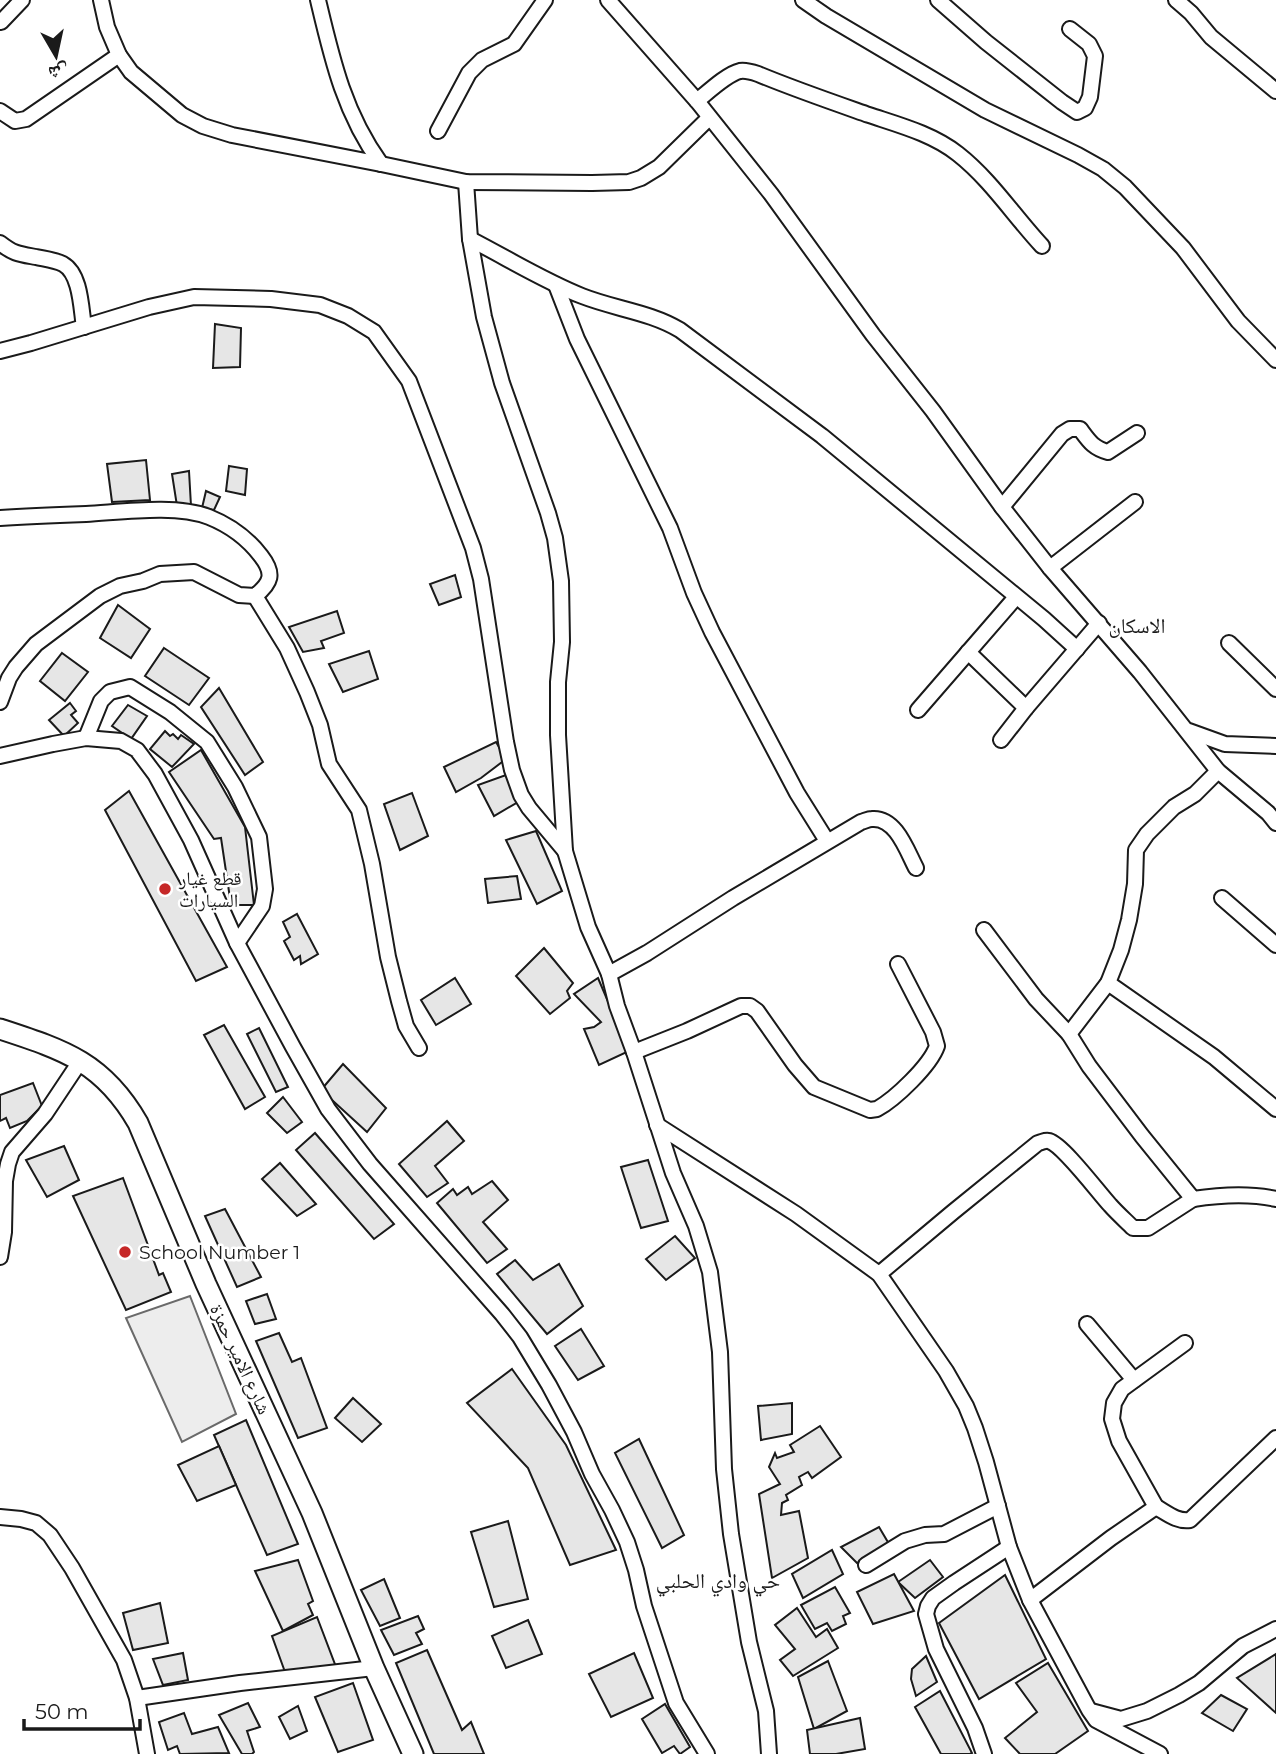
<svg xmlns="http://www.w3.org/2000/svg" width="1276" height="1754" viewBox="0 0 1276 1754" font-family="Montserrat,'Noto Naskh Arabic',sans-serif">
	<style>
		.built { fill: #ededed; stroke: #6a6a6a; stroke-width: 2 }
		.building { fill: #e6e6e6; stroke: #1a1a1a; stroke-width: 2 }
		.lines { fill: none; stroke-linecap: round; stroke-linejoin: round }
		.minor-casing { stroke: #1a1a1a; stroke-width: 18 }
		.secondary-casing { stroke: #1a1a1a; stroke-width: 23 }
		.minor { stroke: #fff; stroke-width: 14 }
		.secondary { stroke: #fff; stroke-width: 19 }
		.poi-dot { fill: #c62828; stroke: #fff; stroke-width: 2.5 }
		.labels { text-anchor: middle; stroke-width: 5; stroke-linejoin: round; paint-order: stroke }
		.poi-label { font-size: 19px; fill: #1a1a1a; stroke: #fff; text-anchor: start }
		.street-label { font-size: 19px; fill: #1a1a1a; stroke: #fff }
		.neighbourhood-label { font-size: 21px; fill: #1a1a1a; stroke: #fff }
	</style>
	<rect width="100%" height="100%" fill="#fff"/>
	<!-- built -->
	<polygon class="built" points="190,1296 236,1414 182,1442 126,1318"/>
	<!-- building -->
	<g class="building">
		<polygon points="215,324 241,328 240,367 213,368"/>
		<polygon points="146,460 150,500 112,502 107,464"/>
		<polygon points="229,466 247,469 245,495 226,491"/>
		<polygon points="189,471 191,506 177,506 172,474"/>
		<polygon points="206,491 220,497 214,510 202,508"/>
		<polygon points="455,575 461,597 439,605 430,584"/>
		<polygon points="118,605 150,629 131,658 100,638"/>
		<polygon points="337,611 344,633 321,641 324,648 303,652 289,627"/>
		<polygon points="164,648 209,678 189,705 145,676"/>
		<polygon points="369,651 378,679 343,692 329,664"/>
		<polygon points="62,653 88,672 65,701 40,681"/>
		<polygon points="219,688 263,762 245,775 201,707"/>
		<polygon points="70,703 76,711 71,715 78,723 64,736 49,720"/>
		<polygon points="128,705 147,716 131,739 112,726"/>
		<polygon points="165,731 170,736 173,734 178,739 181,735 194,744 172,767 150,749"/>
		<polygon points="496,742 506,759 481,778 456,792 444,767"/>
		<polygon points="201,750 245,827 254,905 231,905 221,838 214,839 169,772"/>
		<polygon points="506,775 518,802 494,816 478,785"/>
		<polygon points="129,791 227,967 196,981 105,810"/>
		<polygon points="412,793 428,836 400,850 384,804"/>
		<polygon points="536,831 562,891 537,904 506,840"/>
		<polygon points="517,876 521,899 488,903 485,879"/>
		<polygon points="297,914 318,954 301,964 300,956 294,960 284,941 290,937 283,922"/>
		<polygon points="544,948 573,983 567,991 570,998 550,1014 516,976"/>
		<polygon points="455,978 471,1004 436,1025 421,1000"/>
		<polygon points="598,978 629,1051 599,1065 584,1029 594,1027 601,1022 574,994"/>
		<polygon points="224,1025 265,1097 245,1109 204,1035"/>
		<polygon points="259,1028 288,1087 276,1092 247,1034"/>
		<polygon points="343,1064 386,1108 367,1132 321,1090"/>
		<polygon points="33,1083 42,1106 27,1121 10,1128 6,1118 0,1121 0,1095"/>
		<polygon points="283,1097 302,1122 287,1133 267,1113"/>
		<polygon points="447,1121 464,1141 435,1166 448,1183 427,1197 399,1164"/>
		<polygon points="315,1133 394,1224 374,1239 296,1150"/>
		<polygon points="64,1146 79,1180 47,1197 26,1160"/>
		<polygon points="648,1160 668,1221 641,1228 621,1167"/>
		<polygon points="280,1163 316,1204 297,1216 262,1179"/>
		<polygon points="123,1178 159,1275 163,1273 171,1292 126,1310 73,1196"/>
		<polygon points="492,1181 508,1200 483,1222 507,1249 487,1263 437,1203 453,1189 457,1195 468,1187 472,1194"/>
		<polygon points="225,1209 261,1277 237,1287 205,1216"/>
		<polygon points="675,1236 695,1258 666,1280 646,1259"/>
		<polygon points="515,1260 533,1280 559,1264 583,1306 547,1334 497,1274"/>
		<polygon points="267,1294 276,1319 255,1324 246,1301"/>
		<polygon points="581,1329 604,1366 578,1380 555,1346"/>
		<polygon points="279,1333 292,1362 301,1358 327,1428 298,1438 256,1341"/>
		<polygon points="512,1369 566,1445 616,1550 570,1565 528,1468 467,1403"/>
		<polygon points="353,1398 381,1424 362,1442 335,1418"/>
		<polygon points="792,1403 792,1434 761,1440 758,1406"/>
		<polygon points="246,1420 298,1544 267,1555 214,1435"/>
		<polygon points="820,1426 841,1457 812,1478 808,1472 799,1477 802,1485 786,1495 788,1500 782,1503 781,1515 799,1511 808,1558 772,1578 759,1494 780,1484 769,1467 775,1453 777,1458 794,1452 790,1445"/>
		<polygon points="639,1439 684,1535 662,1548 615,1453"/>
		<polygon points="219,1446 236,1485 197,1501 178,1465"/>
		<polygon points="508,1521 528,1599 494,1607 471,1532"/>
		<polygon points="879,1527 889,1544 857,1563 841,1547"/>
		<polygon points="832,1550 843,1574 803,1598 792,1574"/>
		<polygon points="298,1560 313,1601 308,1604 313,1615 283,1631 255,1571"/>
		<polygon points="930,1560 943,1577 915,1598 898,1582"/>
		<polygon points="894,1574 914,1611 873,1624 857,1592"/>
		<polygon points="1005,1575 1046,1659 979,1699 939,1623"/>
		<polygon points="384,1579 400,1618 380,1626 361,1590"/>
		<polygon points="835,1587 850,1613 843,1616 846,1624 832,1631 827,1623 815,1629 801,1605"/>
		<polygon points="160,1603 168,1643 133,1650 123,1613"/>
		<polygon points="797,1608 816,1637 827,1629 838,1648 793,1676 780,1660 795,1649 775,1625"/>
		<polygon points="418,1616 424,1629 416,1633 422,1644 394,1655 381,1630"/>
		<polygon points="317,1617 336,1667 285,1672 272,1636"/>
		<polygon points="528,1620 542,1654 506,1668 492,1636"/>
		<polygon points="427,1650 462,1730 471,1722 484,1754 434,1754 396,1663"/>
		<polygon points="183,1653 188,1680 163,1685 153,1659"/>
		<polygon points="634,1653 653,1698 611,1717 589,1674"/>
		<polygon points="1276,1654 1276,1713 1237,1678"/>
		<polygon points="926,1656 937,1682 916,1696 911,1679 912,1669"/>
		<polygon points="828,1661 847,1711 814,1729 798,1677"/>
		<polygon points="1048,1663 1088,1731 1055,1754 1020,1754 1005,1738 1037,1712 1016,1683"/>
		<polygon points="353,1683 373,1740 338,1752 315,1697"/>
		<polygon points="940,1691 972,1753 970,1754 941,1754 915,1707"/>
		<polygon points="1221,1695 1247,1709 1233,1731 1202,1713"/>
		<polygon points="248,1703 260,1727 247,1731 254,1752 252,1754 242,1754 219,1715"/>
		<polygon points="665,1704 690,1747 680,1754 674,1746 662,1753 642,1719"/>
		<polygon points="298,1706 307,1731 290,1739 279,1717"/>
		<polygon points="184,1713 192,1734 218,1727 229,1753 180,1754 177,1746 168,1750 159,1722"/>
		<polygon points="860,1718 865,1749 836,1754 810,1754 807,1730"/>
	</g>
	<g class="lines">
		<defs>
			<g id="minor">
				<polyline points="101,0 107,27 119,55 131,72 182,115 203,126 232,135 381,164 466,182 592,183 629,182 641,178 659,167 709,118"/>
				<path d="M318,0C332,59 344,113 381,164"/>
				<polyline points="608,0 697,101 771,194 873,335 933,411 1002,507 1050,568 1140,672 1218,771 1268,813 1276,823"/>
				<polyline points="803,0 826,16 985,110 1078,155 1103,169 1125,187 1183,248 1238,321 1276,360"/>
				<polyline points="938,0 986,42 1062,102 1077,112 1085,108 1090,97 1095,56 1089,44 1070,29"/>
				<polyline points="1176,0 1191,13 1211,37 1276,91"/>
				<polyline points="1,22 22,0"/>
				<path d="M697,101C708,92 727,74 740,71C746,70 752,72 758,74C794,89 832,102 869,115C899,125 933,134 958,154C991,180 1014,216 1042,246"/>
				<polyline points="0,111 15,121 26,119 119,55"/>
				<polyline points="438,131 469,73 482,60 514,44 545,0"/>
				<polyline points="466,182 470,239 484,317 502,383 548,513 555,538 561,581 562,642 558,682 558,735 565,851 588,927 609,974 617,1006 634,1052 673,1173 696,1226 710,1272 720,1352 724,1469 731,1534 749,1642 766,1711 769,1754"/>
				<path d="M470,239C507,258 544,281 582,296C615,309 650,312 680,330L822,436L1044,619L1077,649"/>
				<path d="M0,243C14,254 19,254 36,257C45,259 55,260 63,264C81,274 81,309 84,327"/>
				<polyline points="556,285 577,339 670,528 694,593 712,632 797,793 827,841"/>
				<polyline points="0,351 31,343 149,307 194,297 271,299 320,305 348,316 374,332 409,381 473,548 481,579 506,742 512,770 521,795 529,808 565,851"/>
				<path d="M1002,507L1062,434L1070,429H1080C1089,441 1093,448 1108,452L1137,433"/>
				<path d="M0,518C29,516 57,515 86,514C122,512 176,504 209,517C229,525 248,539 261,556C275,574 271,583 255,596L239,595L194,572L160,574L143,581L120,586L100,596L36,644L16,667L9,678L0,702"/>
				<polyline points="1050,568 1135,502"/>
				<polyline points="255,596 287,648 307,692 320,725 329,764 359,810 372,864 388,957 399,1001 406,1026 419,1048"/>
				<polyline points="1229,643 1276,689"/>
				<polyline points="968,652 1026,708"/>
				<polyline points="918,710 1016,597"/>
				<polyline points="1189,731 1225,744 1276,746"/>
				<polyline points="86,738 101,701 110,692 130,687 170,712 207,742 235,787 259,837 265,889 262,906 237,943"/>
				<polyline points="1001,740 1026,708 1099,623"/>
				<polyline points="0,756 53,744 86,738 121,741 137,750 155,774 191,840 237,943 293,1047 328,1109 370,1164 502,1314 520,1337 549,1385 574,1432 592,1474 612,1510 627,1542 636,1570 644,1606 676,1703 707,1754"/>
				<polyline points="1222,898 1276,945"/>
				<path d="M984,930L1036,999L1069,1034L1089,1066L1142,1136L1193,1199C1219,1195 1250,1193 1276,1199"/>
				<path d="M609,974L647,953L733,898L861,822C865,821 868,819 872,819C896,817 907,851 916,868"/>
				<polyline points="1108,983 1214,1057 1276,1109"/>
				<polyline points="1069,1034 1108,983 1121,950 1129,920 1135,884 1136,850 1147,834 1174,807 1195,794 1218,771"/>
				<path d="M634,1052L687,1031L741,1006H750L757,1011L795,1065L814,1087L870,1110L877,1109C895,1099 930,1066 937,1046L933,1032L898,964"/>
				<polyline points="657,1125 796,1214 879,1274 946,1371 966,1406 975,1428 986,1462 1009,1547 1030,1600 1089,1710 1096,1720 1160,1754"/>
				<polyline points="0,1257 4,1232 5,1181 8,1164 12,1152 45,1114 81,1060"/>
				<path d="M879,1274L953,1212L1038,1143C1043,1142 1045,1140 1049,1141C1063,1145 1098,1192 1110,1205C1117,1213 1126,1221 1133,1228H1148L1193,1199"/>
				<polyline points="1087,1324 1134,1380"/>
				<path d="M1156,1507C1167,1513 1177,1522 1190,1520L1276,1438"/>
				<polyline points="0,1517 21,1519 36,1523 50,1535 72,1568 124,1660 137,1698 147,1754"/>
				<polyline points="866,1565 905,1541 925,1535 944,1534 998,1506"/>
				<polyline points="1030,1600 1111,1538 1156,1507 1119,1441 1112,1419 1114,1403 1122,1389 1185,1343"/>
				<polyline points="137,1698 240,1683 374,1668"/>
				<polyline points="1091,1711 1121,1719 1147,1711 1179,1695 1199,1683 1243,1646 1276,1629"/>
				<polyline points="984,1754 975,1728 936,1649 926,1614 928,1606 933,1598 954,1583 1009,1547"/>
			</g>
			<path id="secondary" d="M0,1029C64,1050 103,1062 138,1123L206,1284L312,1513L374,1668L413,1754"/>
		</defs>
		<!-- minor casing -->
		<use href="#minor" class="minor-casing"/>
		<!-- secondary casing -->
		<use href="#secondary" class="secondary-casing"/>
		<!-- minor -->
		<use href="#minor" class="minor"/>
		<!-- secondary -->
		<use href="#secondary" class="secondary"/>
	</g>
	<!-- markers -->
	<g class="poi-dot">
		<circle cx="165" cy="889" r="7"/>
		<circle cx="125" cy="1252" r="7"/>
	</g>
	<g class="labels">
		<!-- poi labels -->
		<g class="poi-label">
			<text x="179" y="885">قطع غيار<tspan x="179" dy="22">السيارات</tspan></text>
			<text x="139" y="1259">School Number 1</text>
		</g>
		<!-- street labels -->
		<g class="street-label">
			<text transform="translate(241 1359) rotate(65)" y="7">شارع الامير حمزة</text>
		</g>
		<!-- neighbourhood labels -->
		<g class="neighbourhood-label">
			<text x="1137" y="633">الاسكان</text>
			<text x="718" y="1588">حي وادي الحلبي</text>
		</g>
	</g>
	<!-- north arrow -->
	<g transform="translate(56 56) rotate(171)" stroke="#ffffff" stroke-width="5" paint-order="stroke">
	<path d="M0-5L12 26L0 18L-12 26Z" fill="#1a1a1a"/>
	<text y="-10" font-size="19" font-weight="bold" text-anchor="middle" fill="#1a1a1a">ش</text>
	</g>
	<!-- scale -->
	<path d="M24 1719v10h116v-10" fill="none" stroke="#1a1a1a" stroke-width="3.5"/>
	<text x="35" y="1719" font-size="21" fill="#1a1a1a" stroke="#ffffff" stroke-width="5" paint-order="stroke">50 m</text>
</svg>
